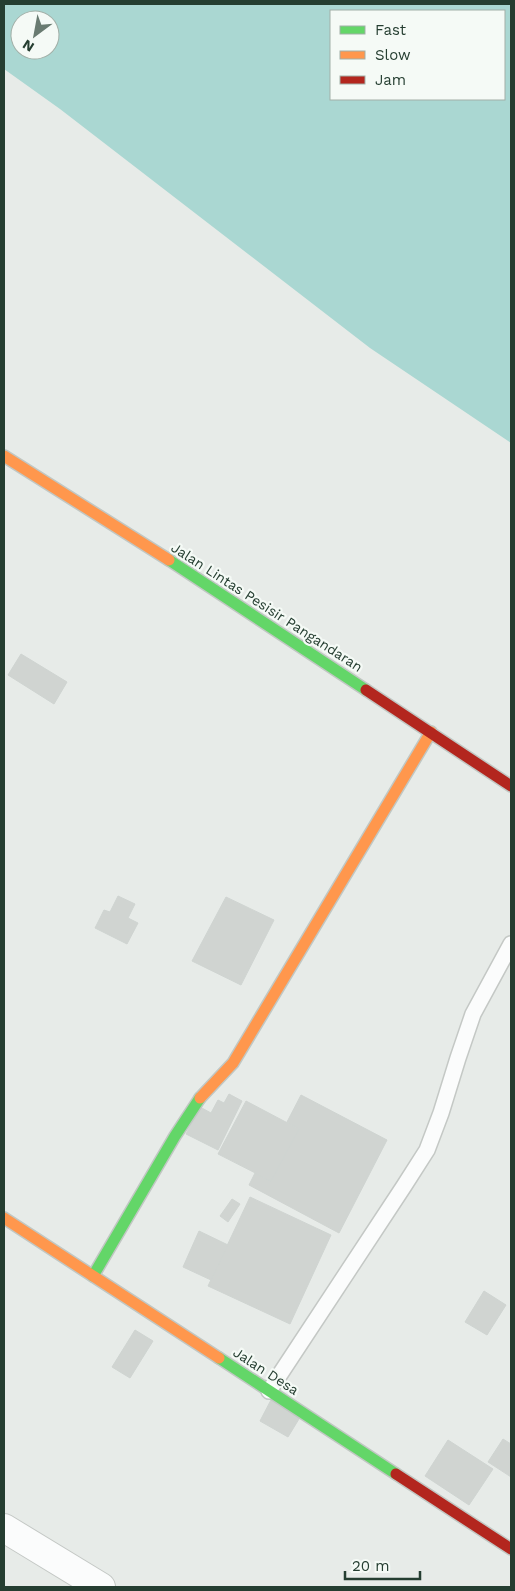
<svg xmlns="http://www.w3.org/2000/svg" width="515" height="1591" viewBox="0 0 515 1591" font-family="'Work Sans',sans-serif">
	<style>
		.water { fill: #aad7d2; fill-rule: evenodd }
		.building { fill: #d0d4d1; stroke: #cfd4d1 }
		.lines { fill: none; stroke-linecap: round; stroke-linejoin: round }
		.lane-casing { stroke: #c4c8c5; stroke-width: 18 }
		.street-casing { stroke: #c4c8c5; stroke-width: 30 }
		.fast-casing { stroke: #c1c7c3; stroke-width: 14 }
		.slow-casing { stroke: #c1c7c3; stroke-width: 14 }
		.jam-casing { stroke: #c1c7c3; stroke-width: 14 }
		.lane { stroke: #fbfcfc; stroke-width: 15 }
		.street { stroke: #fbfcfc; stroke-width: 28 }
		.fast { stroke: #63d668; stroke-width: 11 }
		.slow { stroke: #ff974d; stroke-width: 11 }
		.jam { stroke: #b3261e; stroke-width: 11 }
		.labels { text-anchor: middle; stroke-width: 4.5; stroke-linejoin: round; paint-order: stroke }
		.street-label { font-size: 14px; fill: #253e31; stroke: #f5faf6 }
	</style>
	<rect width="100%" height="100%" fill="#e7ebe8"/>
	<!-- water -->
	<path class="water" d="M4,4H511V443L370,348L60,109L4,69ZM331,11H504V99H331ZM20,20H50V50H20Z"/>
	<!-- building -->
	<g class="building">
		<polygon points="21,654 67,682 54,704 8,675"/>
		<polygon points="118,896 135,904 128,918 138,923 127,944 95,928 104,910 110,912"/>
		<polygon points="226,897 274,920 241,985 192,961"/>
		<polygon points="229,1094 242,1101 218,1150 186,1134 200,1107 211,1113 218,1100 224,1103"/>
		<polygon points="301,1095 387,1140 339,1233 249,1185 255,1173 271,1181 299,1129 287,1122"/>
		<polygon points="246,1101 299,1129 271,1181 218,1154"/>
		<polygon points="250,1197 331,1235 290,1324 208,1286"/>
		<polygon points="232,1199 240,1204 228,1222 220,1216"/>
		<polygon points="199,1231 228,1245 211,1280 183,1267"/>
		<polygon points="484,1291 506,1305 487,1335 465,1322"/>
		<polygon points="135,1330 153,1341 130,1378 112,1367"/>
		<polygon points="272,1398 302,1414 288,1437 260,1421"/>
		<polygon points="503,1439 511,1444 511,1477 488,1462"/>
		<polygon points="448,1440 493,1469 469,1505 425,1476"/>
	</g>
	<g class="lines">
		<defs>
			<polyline id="lane" points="269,1391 404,1186 427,1150 441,1113 458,1058 473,1014 511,944"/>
			<polyline id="street" points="4,1528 101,1587"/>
			<g id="fast">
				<polyline points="169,560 366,690"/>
				<polyline points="93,1276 175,1136 200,1098"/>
				<polyline points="219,1358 396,1474"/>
			</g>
			<g id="slow">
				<polyline points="4,456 169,560"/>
				<polyline points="200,1098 233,1063 431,732"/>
				<polyline points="4,1218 219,1358"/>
			</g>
			<g id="jam">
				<polyline points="366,690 511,786"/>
				<polyline points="396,1474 511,1549"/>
			</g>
		</defs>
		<!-- lane casing -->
		<use href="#lane" class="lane-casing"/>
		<!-- street casing -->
		<use href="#street" class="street-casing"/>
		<!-- fast casing -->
		<use href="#fast" class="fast-casing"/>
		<!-- slow casing -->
		<use href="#slow" class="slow-casing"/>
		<!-- jam casing -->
		<use href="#jam" class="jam-casing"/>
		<!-- lane -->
		<use href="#lane" class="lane"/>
		<!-- street -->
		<use href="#street" class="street"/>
		<!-- fast -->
		<use href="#fast" class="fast"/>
		<!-- slow -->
		<use href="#slow" class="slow"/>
		<!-- jam -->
		<use href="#jam" class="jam"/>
	</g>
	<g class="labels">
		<!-- street labels -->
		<g class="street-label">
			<text transform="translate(267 607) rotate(33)" y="5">Jalan Lintas Pesisir Pangandaran</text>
			<text transform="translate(266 1371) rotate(33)" y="5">Jalan Desa</text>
		</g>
	</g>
	<!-- border -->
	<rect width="515" height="1591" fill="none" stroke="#253e31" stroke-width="10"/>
	<!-- legend -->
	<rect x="330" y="10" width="175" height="90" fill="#f5faf6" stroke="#a2afa7"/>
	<rect x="340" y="26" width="25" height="8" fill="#63d668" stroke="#a2afa7"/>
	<text x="375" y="35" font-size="15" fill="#253e31">Fast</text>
	<rect x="340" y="51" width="25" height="8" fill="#ff974d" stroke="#a2afa7"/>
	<text x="375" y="60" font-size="15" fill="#253e31">Slow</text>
	<rect x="340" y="76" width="25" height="8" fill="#b3261e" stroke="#a2afa7"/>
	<text x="375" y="85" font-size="15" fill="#253e31">Jam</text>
	<!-- north arrow -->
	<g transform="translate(35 35) rotate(212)"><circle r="24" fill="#f5faf6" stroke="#a2afa7"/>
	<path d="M0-4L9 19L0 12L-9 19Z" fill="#697b71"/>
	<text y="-8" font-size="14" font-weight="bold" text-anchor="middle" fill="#253e31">N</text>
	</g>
	<!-- scale -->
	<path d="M345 1571v8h75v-8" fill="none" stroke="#253e31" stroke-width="2.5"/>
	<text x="352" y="1571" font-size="15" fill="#253e31" stroke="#f5faf6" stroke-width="4" paint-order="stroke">20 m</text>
</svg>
